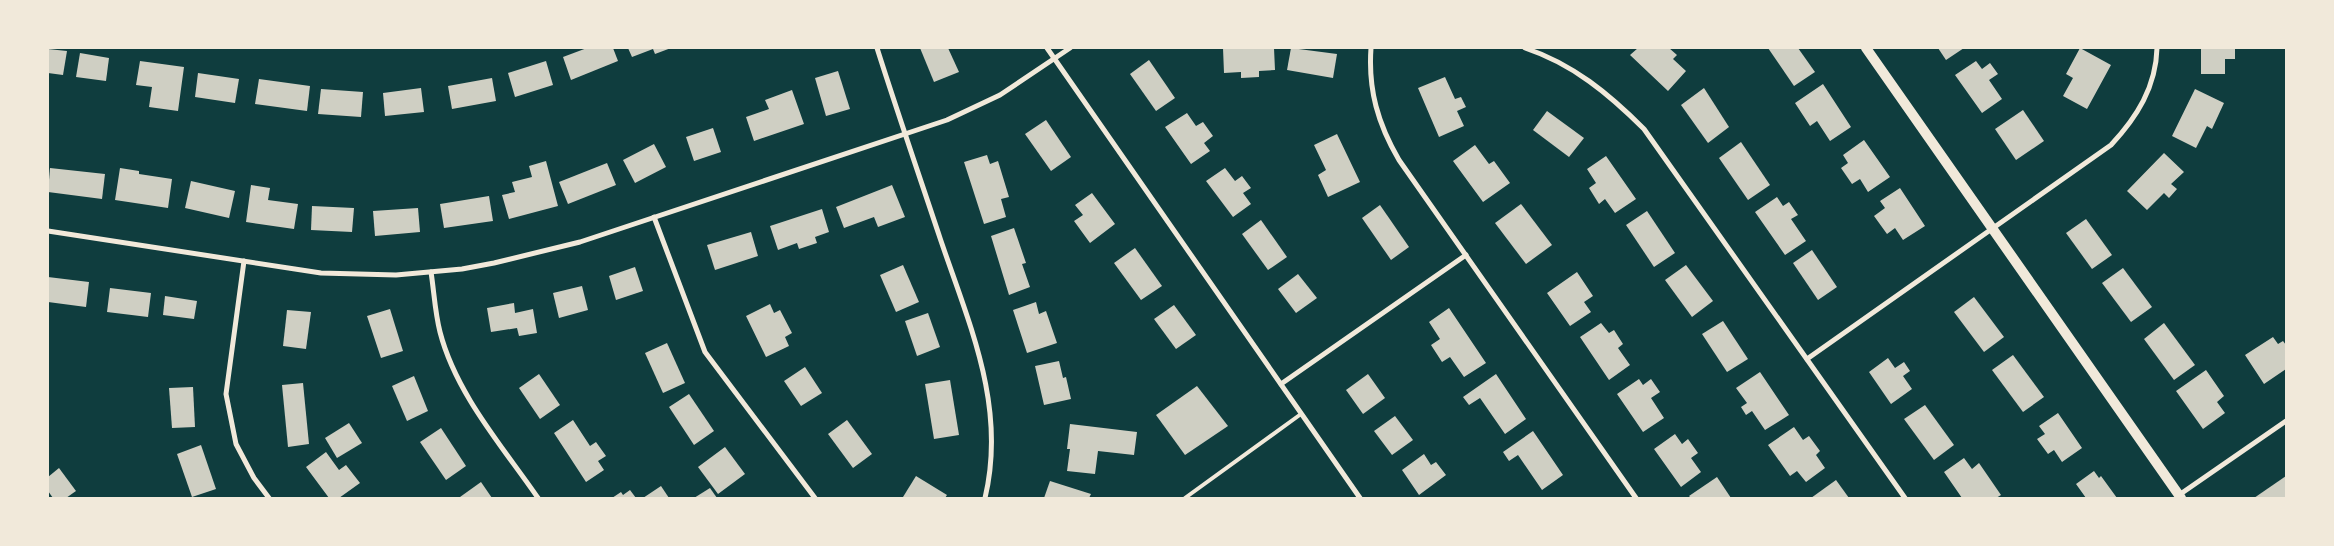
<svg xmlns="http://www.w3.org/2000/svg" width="2334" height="546" viewBox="0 0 2334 546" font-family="'Noto Sans',sans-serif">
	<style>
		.building { fill: #cfcfc3 }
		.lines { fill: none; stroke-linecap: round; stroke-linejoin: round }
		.service { stroke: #f1e9da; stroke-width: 4 }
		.minor { stroke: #f1e9da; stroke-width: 5 }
		.secondary { stroke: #f1e9da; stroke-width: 10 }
	</style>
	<rect width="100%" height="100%" fill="#0f3d3e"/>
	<!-- building -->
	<g class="building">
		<polygon points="587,48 613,48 618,61 571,80 563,57"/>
		<polygon points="628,48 671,48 655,54 653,49 632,57"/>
		<polygon points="920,48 948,48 959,72 934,82"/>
		<polygon points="1223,48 1274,48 1275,70 1259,71 1259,77 1241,78 1241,72 1224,73"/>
		<polygon points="1291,48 1337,54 1333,78 1287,70"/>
		<polygon points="1638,48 1669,48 1677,55 1673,59 1686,71 1668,91 1630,55"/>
		<polygon points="1768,48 1798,48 1815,72 1794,86"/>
		<polygon points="1938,48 1964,48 1946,60"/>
		<polygon points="2080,48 2111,65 2087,109 2063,96 2073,78 2066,74"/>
		<polygon points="2201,48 2235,48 2235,59 2225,59 2225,74 2201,74"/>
		<polygon points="48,49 67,51 63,75 48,73"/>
		<polygon points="80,53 109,58 106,81 76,77"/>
		<polygon points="1149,60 1175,98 1156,111 1130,74"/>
		<polygon points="140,61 184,67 178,111 149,107 152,87 136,85"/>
		<polygon points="546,61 553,85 515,97 508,73"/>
		<polygon points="1976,61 1982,69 1990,63 1998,74 1989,80 2002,99 1982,113 1955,75"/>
		<polygon points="838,71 850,109 826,116 815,78"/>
		<polygon points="198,73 239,79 235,103 195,97"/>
		<polygon points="1445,77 1455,99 1461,97 1466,107 1457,111 1464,126 1439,137 1418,88"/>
		<polygon points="492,78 496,101 452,109 448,86"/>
		<polygon points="259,79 310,86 307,111 255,104"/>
		<polygon points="1823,84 1851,127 1830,141 1817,121 1810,126 1795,103"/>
		<polygon points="421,88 424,112 385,116 383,93"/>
		<polygon points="1704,88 1729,127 1708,143 1681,105"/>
		<polygon points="321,89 363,92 361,117 318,114"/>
		<polygon points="2195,89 2224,103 2212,129 2207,126 2196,148 2172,136"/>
		<polygon points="792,90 804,124 754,141 746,117 769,109 765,100"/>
		<polygon points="2023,110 2044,141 2016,160 1995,129"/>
		<polygon points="1547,111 1584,138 1569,157 1533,130"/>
		<polygon points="1187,113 1196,126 1203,122 1213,136 1204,143 1210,151 1191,164 1165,127"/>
		<polygon points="1046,120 1071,157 1051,171 1025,134"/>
		<polygon points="713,128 721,152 694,161 686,137"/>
		<polygon points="1337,134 1360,182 1328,197 1318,175 1326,170 1314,145"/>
		<polygon points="1864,140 1890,177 1868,192 1860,179 1852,184 1841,168 1848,163 1843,155"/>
		<polygon points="1741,142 1770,185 1748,200 1719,158"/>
		<polygon points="654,144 666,167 635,183 623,160"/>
		<polygon points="1475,145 1489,164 1494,161 1510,183 1483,202 1453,161"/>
		<polygon points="2164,153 2184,172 2171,184 2177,189 2169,198 2164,193 2147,210 2127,191"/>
		<polygon points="987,155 990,164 998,161 1009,197 1001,199 1006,217 984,224 964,162"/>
		<polygon points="1606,156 1636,199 1615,213 1605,199 1599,204 1589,188 1596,183 1587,169"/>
		<polygon points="546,161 558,206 509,219 502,195 515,192 512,182 532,177 529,166"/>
		<polygon points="607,163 616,185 568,204 559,182"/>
		<polygon points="50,168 105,174 102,199 48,192"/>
		<polygon points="120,168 139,171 139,174 172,179 168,208 115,200"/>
		<polygon points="1225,168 1235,181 1242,176 1251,188 1243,193 1251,204 1233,217 1206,181"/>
		<polygon points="191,181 235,191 229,218 185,208"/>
		<polygon points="251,185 270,188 268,200 298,204 294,229 246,222"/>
		<polygon points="892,185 905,217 878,227 874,217 844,228 836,207"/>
		<polygon points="1900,188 1925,226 1903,240 1895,228 1887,234 1874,216 1885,208 1880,201"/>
		<polygon points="1092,193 1115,224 1090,243 1074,221 1083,215 1075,205"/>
		<polygon points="489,196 493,221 444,228 440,204"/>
		<polygon points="1777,197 1783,206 1789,202 1798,215 1791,219 1806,241 1785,255 1755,212"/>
		<polygon points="1521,204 1552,245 1526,264 1495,223"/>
		<polygon points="1380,205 1409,247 1391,260 1362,218"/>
		<polygon points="312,206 354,208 352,232 311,230"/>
		<polygon points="418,208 420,232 375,236 373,211"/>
		<polygon points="822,209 829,232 815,237 817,243 799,249 797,243 778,250 770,226"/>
		<polygon points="1647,211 1675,253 1654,267 1626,225"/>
		<polygon points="2086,219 2112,255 2092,269 2066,233"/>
		<polygon points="1261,220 1287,257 1268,270 1242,234"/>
		<polygon points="1014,228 1026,263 1022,264 1030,287 1009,295 991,236"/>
		<polygon points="751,232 758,256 715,270 707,245"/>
		<polygon points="1135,248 1162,286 1141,300 1114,263"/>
		<polygon points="1812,250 1837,287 1818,300 1793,263"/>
		<polygon points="903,265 919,302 896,312 880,275"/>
		<polygon points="1686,265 1713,301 1692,317 1665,280"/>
		<polygon points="635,267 643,291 616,300 609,276"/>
		<polygon points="2123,268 2152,307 2131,322 2102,283"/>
		<polygon points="1577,272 1593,296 1584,302 1591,312 1570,326 1547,293"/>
		<polygon points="1298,274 1317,298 1296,313 1278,289"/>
		<polygon points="48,277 89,282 86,307 48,302"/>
		<polygon points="582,286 588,310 559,318 553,293"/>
		<polygon points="110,288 151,293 148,317 107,312"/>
		<polygon points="165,296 197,301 194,319 163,315"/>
		<polygon points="1974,297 2004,337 1984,352 1954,312"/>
		<polygon points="1036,302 1039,314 1046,311 1057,343 1027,353 1013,310"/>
		<polygon points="514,303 515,313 533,309 537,333 519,336 517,328 491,332 487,308"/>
		<polygon points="770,304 774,313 780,310 792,333 785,337 789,346 766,357 746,316"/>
		<polygon points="1174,305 1196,335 1176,349 1154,319"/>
		<polygon points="1449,308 1486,363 1464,377 1450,357 1442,362 1431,345 1440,339 1429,322"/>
		<polygon points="390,309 403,351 381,358 367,316"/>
		<polygon points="287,310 311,312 306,349 283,346"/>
		<polygon points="928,313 940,347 917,356 905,321"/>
		<polygon points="1723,321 1748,359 1727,372 1702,334"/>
		<polygon points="1601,323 1609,333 1614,330 1623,344 1618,348 1630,365 1609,380 1580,337"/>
		<polygon points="2164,323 2195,365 2174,380 2144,339"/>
		<polygon points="2273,337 2278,344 2283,341 2286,345 2286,369 2264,384 2245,355"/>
		<polygon points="667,343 685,383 663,393 645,353"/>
		<polygon points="2013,355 2044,397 2023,412 1992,370"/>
		<polygon points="1888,358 1895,368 1904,362 1910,371 1903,376 1912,389 1891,404 1869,372"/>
		<polygon points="1059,361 1063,378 1066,377 1071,399 1044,405 1035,366"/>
		<polygon points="805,367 822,393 801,406 784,381"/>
		<polygon points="2206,370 2224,396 2217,402 2225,413 2203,429 2176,391"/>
		<polygon points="1760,372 1789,415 1765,430 1752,411 1746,415 1741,407 1747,403 1736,388"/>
		<polygon points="539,374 560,405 540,419 519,388"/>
		<polygon points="1368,374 1385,398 1363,414 1346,390"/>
		<polygon points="1496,374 1526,419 1505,434 1480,398 1469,405 1463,397"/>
		<polygon points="414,376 428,411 407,421 392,386"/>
		<polygon points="1639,379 1643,385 1651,379 1660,392 1651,398 1664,418 1643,432 1617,394"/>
		<polygon points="950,380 959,435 934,439 925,384"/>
		<polygon points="303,383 309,444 288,447 282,385"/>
		<polygon points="1197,386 1228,426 1185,455 1156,415"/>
		<polygon points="193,387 195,427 172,428 169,388"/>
		<polygon points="689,394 714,431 694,445 669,407"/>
		<polygon points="1925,405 1954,445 1934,460 1904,419"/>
		<polygon points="2058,413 2082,448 2062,462 2054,450 2048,454 2037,439 2045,434 2039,426"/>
		<polygon points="1395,416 1413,440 1392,455 1374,431"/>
		<polygon points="573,420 590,446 596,442 606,456 598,461 604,470 586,482 554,433"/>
		<polygon points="847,420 872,454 853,468 828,434"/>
		<polygon points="349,423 362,443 337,458 325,438"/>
		<polygon points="1070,424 1137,432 1134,455 1098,451 1095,474 1067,471 1070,449 1067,449"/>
		<polygon points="1794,427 1803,440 1809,436 1820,451 1816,455 1825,468 1806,482 1797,471 1790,476 1768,445"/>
		<polygon points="441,428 466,466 446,480 420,442"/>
		<polygon points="1533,431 1563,475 1542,490 1518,455 1509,461 1503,452"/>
		<polygon points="1675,434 1682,444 1688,439 1698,453 1691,458 1701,472 1681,487 1654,449"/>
		<polygon points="201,445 216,489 192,497 177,454"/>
		<polygon points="725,447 745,474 718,494 698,467"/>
		<polygon points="326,452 339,470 346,465 360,483 339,498 329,498 306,467"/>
		<polygon points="1424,454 1431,465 1436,462 1446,475 1419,495 1402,470"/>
		<polygon points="1964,458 1972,469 1979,463 2001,495 1996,498 1962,498 1944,472"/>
		<polygon points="59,468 76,491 66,498 53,498 48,491 48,477"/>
		<polygon points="2094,471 2099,478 2101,476 2117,498 2086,498 2076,484"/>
		<polygon points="916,476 947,495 945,498 903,497"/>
		<polygon points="2286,476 2286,498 2254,498"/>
		<polygon points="1717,477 1731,498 1691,498 1689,496"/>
		<polygon points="1836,480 1849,498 1811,498"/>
		<polygon points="1050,481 1091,494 1089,498 1044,498"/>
		<polygon points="481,482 492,498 461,498 460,497"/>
		<polygon points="661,486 669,498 643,498"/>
		<polygon points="710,488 717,498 694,498"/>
		<polygon points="630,490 636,498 612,498 621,492 623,495"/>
	</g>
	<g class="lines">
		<!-- service -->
		<polyline class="service" points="1185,498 1301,414"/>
		<!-- minor -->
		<g class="minor">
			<path d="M877,48C897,111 919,175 940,238C969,324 1007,406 985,498"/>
			<polyline points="1047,48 1360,498"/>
			<path d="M1371,48C1368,90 1378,124 1399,160L1636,498"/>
			<path d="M1525,48C1573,64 1609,94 1644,129L1905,498"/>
			<polyline points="654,217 705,352 815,498"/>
			<polyline points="48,231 321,273 396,275 462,269 494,263 580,242 947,120 1000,95 1070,48"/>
			<polyline points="244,261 226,394 236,444 254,478 269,498"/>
			<path d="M431,272C434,291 435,313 440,332C456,394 503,447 538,498"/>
			<path d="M1807,359L2111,145C2137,117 2156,87 2157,48"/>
			<polyline points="1281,384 1466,255"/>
			<polyline points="2179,495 2286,421"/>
		</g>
		<!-- secondary -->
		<polyline class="secondary" points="1866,48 2181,498"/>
	</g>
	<!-- border -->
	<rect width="2334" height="546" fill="none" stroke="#f1e9da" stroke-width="98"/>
</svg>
